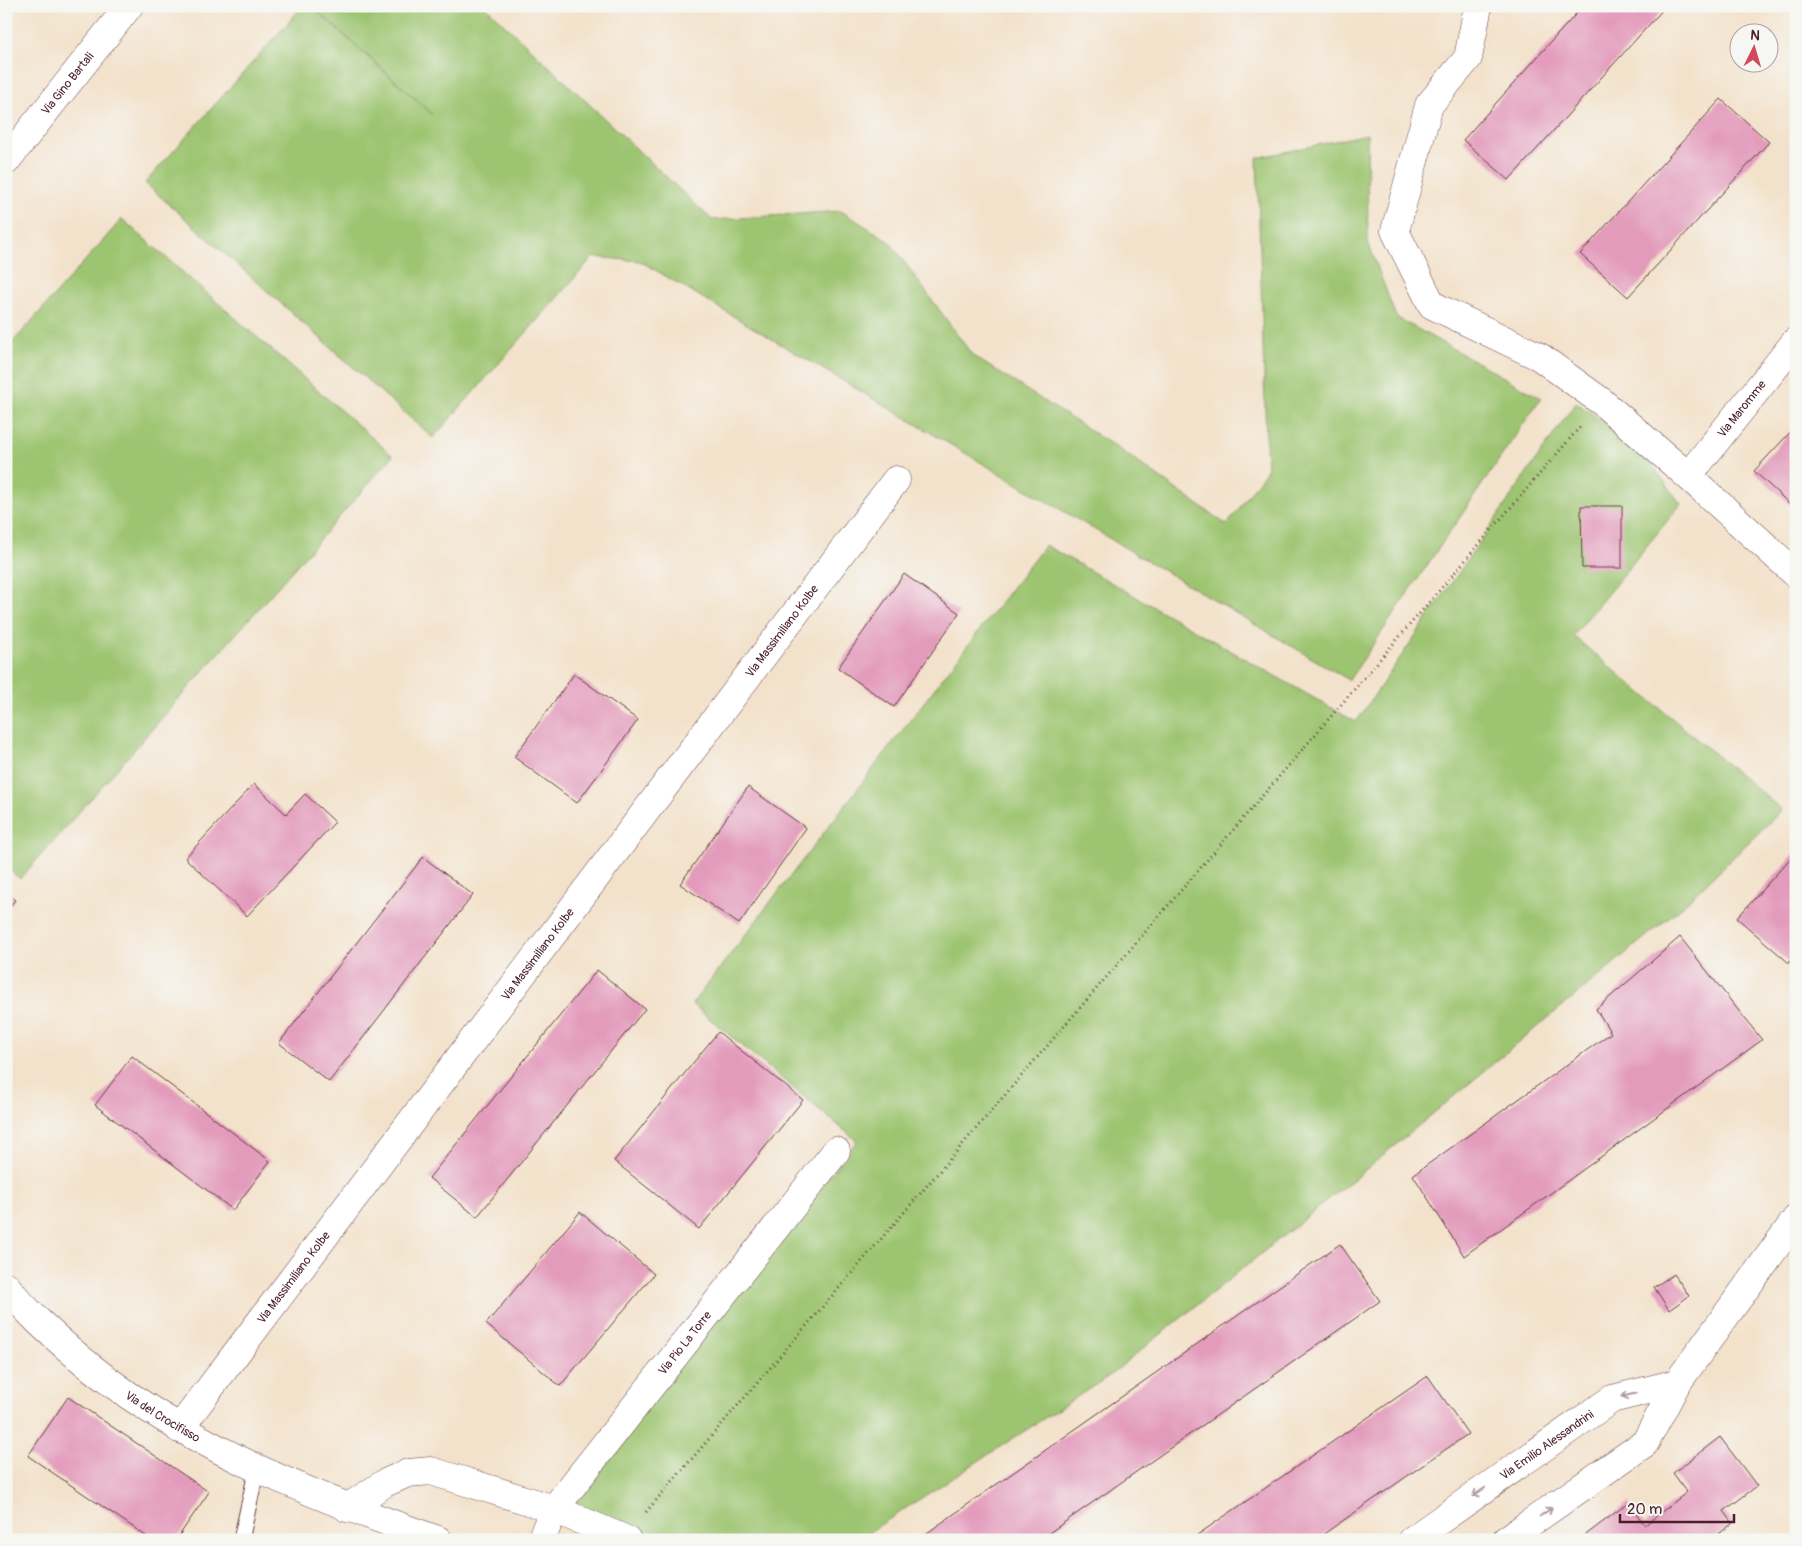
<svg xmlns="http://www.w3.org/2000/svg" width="1802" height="1546" viewBox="0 0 1802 1546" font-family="Pangolin,sans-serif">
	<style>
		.park { fill: #9dc571; stroke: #74724e }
		.building { fill: #e39bbc }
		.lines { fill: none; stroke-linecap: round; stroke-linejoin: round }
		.lane-casing { stroke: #633c43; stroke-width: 17 }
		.street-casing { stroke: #633c43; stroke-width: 29 }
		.path { stroke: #633c43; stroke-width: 3; stroke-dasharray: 1 4; stroke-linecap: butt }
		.lane { stroke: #fff; stroke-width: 15 }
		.street { stroke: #fff; stroke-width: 28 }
		.oneway { stroke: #ae9aa0 }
		.labels { text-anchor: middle; stroke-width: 4.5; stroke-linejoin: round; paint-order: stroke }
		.street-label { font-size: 12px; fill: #4a1f2b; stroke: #f6f6f2 }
	</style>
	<rect width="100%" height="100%" fill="#f6f6f2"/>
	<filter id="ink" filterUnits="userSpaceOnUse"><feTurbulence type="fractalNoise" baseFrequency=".02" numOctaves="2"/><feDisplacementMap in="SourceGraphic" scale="10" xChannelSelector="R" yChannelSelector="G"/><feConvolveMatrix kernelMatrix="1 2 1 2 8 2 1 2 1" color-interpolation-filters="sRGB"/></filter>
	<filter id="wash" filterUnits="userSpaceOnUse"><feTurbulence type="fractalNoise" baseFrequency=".0096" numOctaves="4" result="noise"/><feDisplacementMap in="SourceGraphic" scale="20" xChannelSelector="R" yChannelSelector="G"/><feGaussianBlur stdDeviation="1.12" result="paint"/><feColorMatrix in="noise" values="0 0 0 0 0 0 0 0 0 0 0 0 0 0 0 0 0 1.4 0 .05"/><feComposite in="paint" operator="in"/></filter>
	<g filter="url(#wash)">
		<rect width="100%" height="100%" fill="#f3e2cb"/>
		<!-- park -->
		<g class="park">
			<polygon points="303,6 311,6 432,114 313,6 485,6 712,220 841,211 889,241 973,356 1119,449 1227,525 1267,470 1257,158 1367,134 1368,242 1396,317 1541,398 1349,680 640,261 593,257 433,438 145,183"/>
			<polygon points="122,219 393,456 20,879 6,867 6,350"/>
			<polygon points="1576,402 1640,449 1681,504 1573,636 1782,810 1684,905 1370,1166 1109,1376 857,1540 635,1540 568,1506 857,1141 692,1004 1045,545 1356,722"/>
		</g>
		<g id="blocks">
			<!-- building -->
			<g class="building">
				<polygon points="1583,6 1666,6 1509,180 1463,140"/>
				<polygon points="1721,99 1769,142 1628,297 1580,254"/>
				<polygon points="1796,426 1796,510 1754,471"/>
				<polygon points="1581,506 1622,506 1622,568 1582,568"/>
				<polygon points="904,574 959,613 894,707 838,668"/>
				<polygon points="574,674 638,720 577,803 514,757"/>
				<polygon points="254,784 286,814 305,794 335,822 247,916 185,858"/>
				<polygon points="748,787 806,828 739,924 680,884"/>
				<polygon points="1796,852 1796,955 1789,963 1737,918"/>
				<polygon points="423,857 473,895 329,1082 279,1043"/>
				<polygon points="6,892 15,900 6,910"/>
				<polygon points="1680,937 1762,1040 1464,1256 1413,1175 1611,1033 1596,1009"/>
				<polygon points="597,970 645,1009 477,1217 429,1178"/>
				<polygon points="718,1032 803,1100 699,1229 614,1161"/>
				<polygon points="132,1056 270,1161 233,1210 95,1105"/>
				<polygon points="580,1212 654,1274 560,1386 486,1324"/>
				<polygon points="1340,1244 1380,1301 1039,1540 917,1540"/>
				<polygon points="1674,1274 1689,1296 1669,1310 1654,1287"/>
				<polygon points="1428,1376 1468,1434 1315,1540 1190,1540"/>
				<polygon points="68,1397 209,1492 176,1540 152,1540 28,1456"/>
				<polygon points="1720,1437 1757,1486 1724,1511 1733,1523 1711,1540 1579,1540 1628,1503 1645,1525 1687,1492 1673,1473"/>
			</g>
		</g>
	</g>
	<g filter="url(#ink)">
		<use href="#blocks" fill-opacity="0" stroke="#633c43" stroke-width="1"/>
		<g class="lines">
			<defs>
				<polyline id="lane" points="241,1540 257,1468"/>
				<g id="street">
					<polyline points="1478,6 1468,58 1429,105 1395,231 1432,305 1540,357 1602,402 1688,476 1796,574"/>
					<path id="s1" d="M6,161L129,6"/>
					<path id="s2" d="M1688,476L1796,341"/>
					<path id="s3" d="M6,1286C27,1312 45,1328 70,1350C176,1442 307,1494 438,1540"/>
					<path id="s4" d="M179,1429L896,480"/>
					<polyline points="347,1508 385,1483 408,1473 431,1471 554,1509 627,1540"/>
					<path id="s5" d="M541,1540L554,1509L836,1151"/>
					<path id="s6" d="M1412,1540L1612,1399L1677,1383"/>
					<polyline points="1506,1540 1645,1443 1677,1383 1796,1219"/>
				</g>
			</defs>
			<!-- lane casing -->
			<use href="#lane" class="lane-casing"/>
			<!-- street casing -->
			<use href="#street" class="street-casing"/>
			<!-- path -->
			<polyline class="path" points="646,1512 1580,427"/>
			<!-- lane -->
			<use href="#lane" class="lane"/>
			<!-- street -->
			<use href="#street" class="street"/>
		</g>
		<!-- one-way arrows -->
		<defs><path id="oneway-shaft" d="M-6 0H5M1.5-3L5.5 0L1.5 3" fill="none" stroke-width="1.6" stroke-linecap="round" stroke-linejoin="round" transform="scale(1.25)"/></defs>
		<g class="oneway">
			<use href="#oneway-shaft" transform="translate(1629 1395) rotate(166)"/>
			<use href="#oneway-shaft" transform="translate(1479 1492) rotate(145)"/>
			<use href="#oneway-shaft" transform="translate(1546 1512) rotate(-35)"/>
		</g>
	</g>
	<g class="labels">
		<!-- street labels -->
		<g class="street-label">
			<text dy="4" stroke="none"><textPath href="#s1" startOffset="99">Via Gino Bartali</textPath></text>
			<text dy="4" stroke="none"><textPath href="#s2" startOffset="86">Via Maromme</textPath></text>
			<text dy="4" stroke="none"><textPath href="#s4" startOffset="1000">Via Massimiliano Kolbe</textPath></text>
			<text dy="4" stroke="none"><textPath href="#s4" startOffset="595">Via Massimiliano Kolbe</textPath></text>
			<text dy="4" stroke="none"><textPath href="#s4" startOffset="190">Via Massimiliano Kolbe</textPath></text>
			<text dy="4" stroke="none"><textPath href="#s5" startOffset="245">Via Pio La Torre</textPath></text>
			<text dy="4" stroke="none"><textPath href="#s3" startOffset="205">Via del Crocifisso</textPath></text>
			<text dy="4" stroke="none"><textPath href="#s6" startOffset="165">Via Emilio Alessandrini</textPath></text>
		</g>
	</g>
	<!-- margin -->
	<rect width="1802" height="1546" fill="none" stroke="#f6f6f2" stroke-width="25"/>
	<!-- north arrow -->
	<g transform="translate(1754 48) rotate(5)"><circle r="24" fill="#f6f6f2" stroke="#b1a0a2"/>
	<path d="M0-4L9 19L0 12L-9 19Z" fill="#d1495b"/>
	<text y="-8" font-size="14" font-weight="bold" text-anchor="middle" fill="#4a1f2b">N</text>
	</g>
	<!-- scale -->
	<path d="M1620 1514v8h114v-8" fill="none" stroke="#4a1f2b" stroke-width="2.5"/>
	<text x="1627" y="1514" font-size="15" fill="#4a1f2b" stroke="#f6f6f2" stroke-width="4" paint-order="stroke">20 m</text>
</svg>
